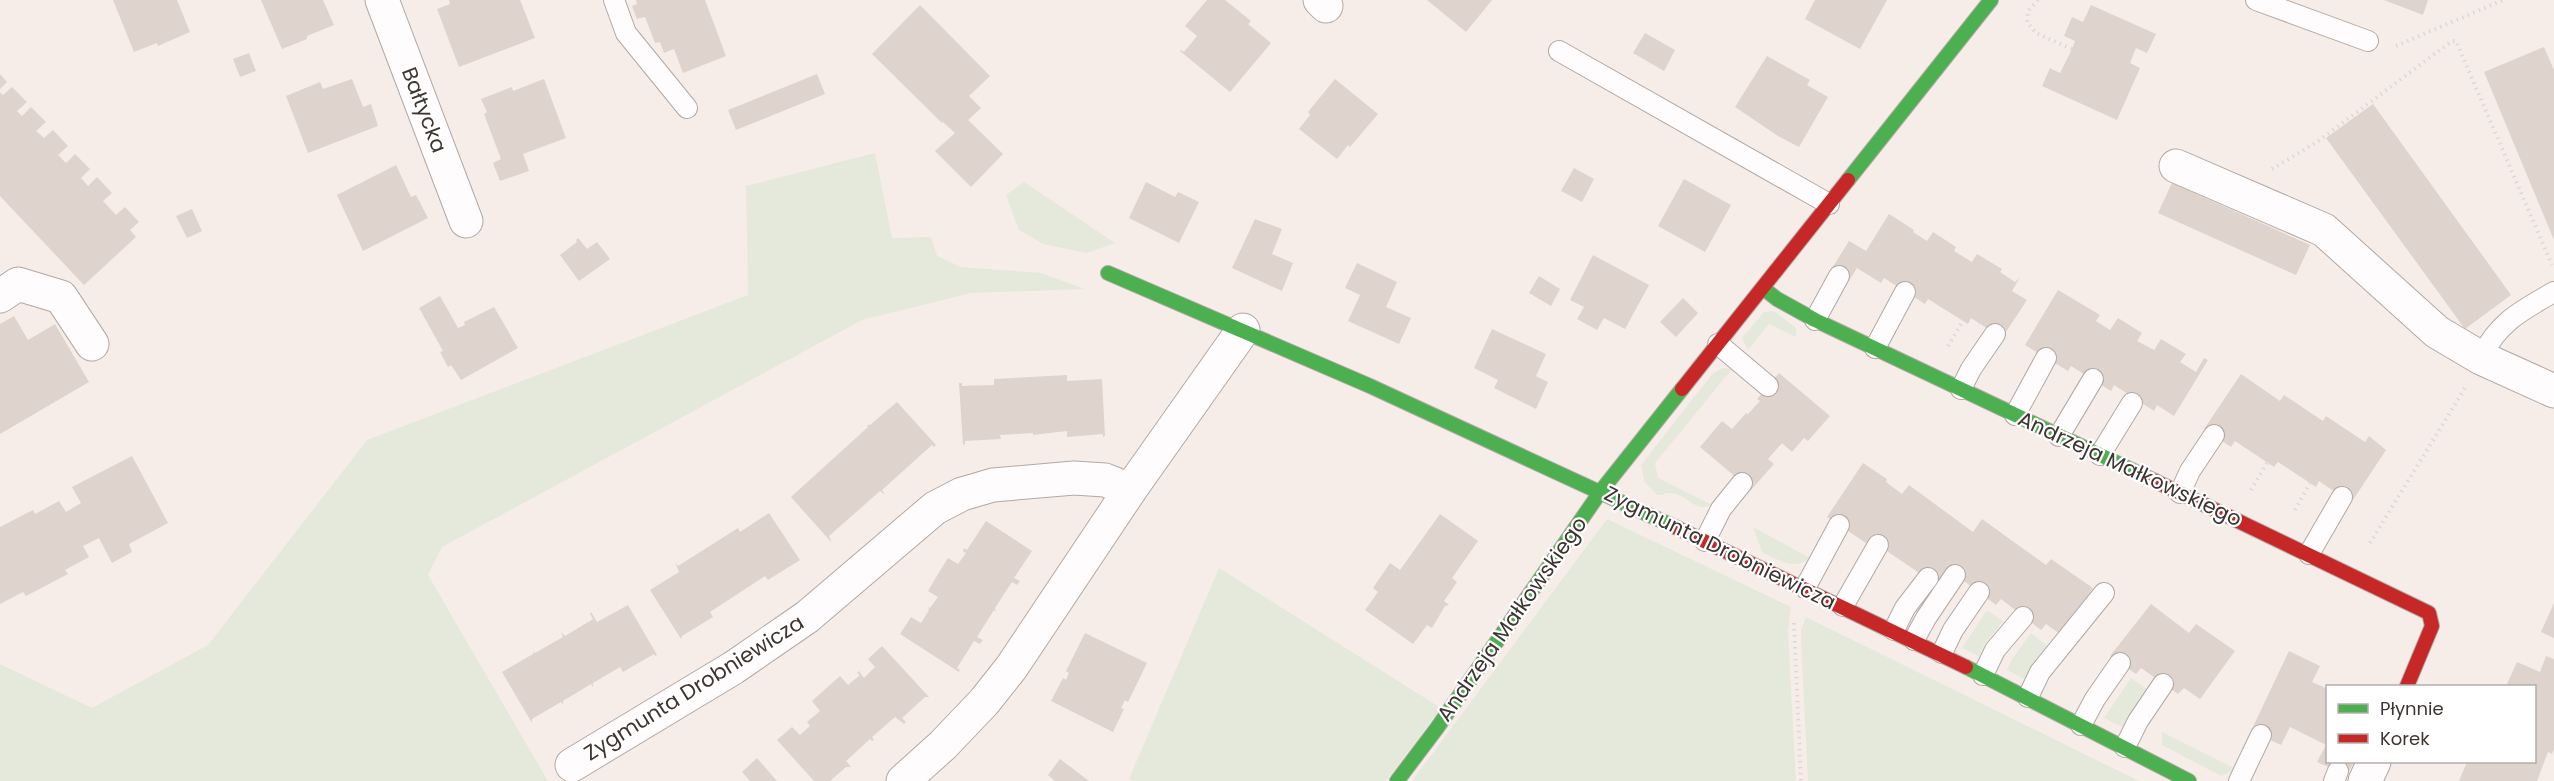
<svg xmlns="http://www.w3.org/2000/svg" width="2554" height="781" viewBox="0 0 2554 781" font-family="Poppins,sans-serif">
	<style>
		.green { fill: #e5e9db }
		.building { fill: #ded4cd }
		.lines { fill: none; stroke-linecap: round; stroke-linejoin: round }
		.lane-casing { stroke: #b1a9a5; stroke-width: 22 }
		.street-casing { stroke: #b1a9a5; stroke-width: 35 }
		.fast-casing { stroke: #b1a9a5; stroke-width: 16 }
		.jam-casing { stroke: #b1a9a5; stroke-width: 16 }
		.path { stroke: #dbd9d7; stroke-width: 4; stroke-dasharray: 1.5 4.5; stroke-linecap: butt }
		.lane { stroke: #fefcfc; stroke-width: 20 }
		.street { stroke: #fefcfc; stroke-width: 33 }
		.fast { stroke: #4caf50; stroke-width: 14 }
		.jam { stroke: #c62828; stroke-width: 14 }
		.labels { text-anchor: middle; stroke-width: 4.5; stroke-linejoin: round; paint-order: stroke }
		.street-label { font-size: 21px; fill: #3e3531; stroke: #fff }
	</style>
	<rect width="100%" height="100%" fill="#f7ede8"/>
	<!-- green -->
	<g class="green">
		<polygon points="875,153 892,238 931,237 937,256 961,267 1041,273 1085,289 971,293 862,320 442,547 428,575 548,781 0,781 0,664 92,708 208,645 367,440 748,295 746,186"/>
		<polygon points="1024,182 1115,243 1087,253 1043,244 1019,230 1006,195"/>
		<polygon points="1774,311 1796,328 1796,337 1769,324 1748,350 1742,338 1764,312"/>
		<path d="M1723,368L1732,369L1655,463L1658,478L1712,505C1696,512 1690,499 1677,494C1671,492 1663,495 1657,495L1644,481L1641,465L1713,373Z"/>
		<polygon points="1607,519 1791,607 1788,632 1796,781 1412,781"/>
		<path d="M1753,527L1810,558C1794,571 1778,560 1762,552Z"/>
		<polygon points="1219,568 1441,708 1386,781 1133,781 1129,779"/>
		<polygon points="1987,610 2003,621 1984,645 1979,656 1962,648"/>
		<polygon points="1806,617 2131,777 2139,781 1808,781 1801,643 1801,630"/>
		<polygon points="2031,633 2050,648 2028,681 2007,670 2012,659"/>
		<polygon points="2131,678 2149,691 2125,728 2104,718"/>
		<polygon points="2162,732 2234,768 2228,773 2221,776 2162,745"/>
	</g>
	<!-- building -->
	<g class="building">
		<polygon points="113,0 177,0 190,32 158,46 157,43 134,52"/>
		<polygon points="261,0 323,0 334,25 307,36 307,39 282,49"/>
		<polygon points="449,0 520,0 535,38 459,67 437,9 450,4"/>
		<polygon points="636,0 705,0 726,56 683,73 674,49 664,53 660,42 655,43 645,17 637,19 632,6 637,4"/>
		<polygon points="1207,0 1225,0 1251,21 1248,24 1271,43 1230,92 1180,51 1181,50 1184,52 1197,36 1185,26"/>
		<polygon points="1427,0 1492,0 1466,32"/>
		<polygon points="1815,0 1887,0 1860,49 1805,19"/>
		<polygon points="2384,0 2428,0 2423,15"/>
		<polygon points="920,5 990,76 969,96 981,108 968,120 1003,154 971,187 935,151 955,133 943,122 942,123 872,54"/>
		<polygon points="2091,5 2156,34 2147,53 2136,48 2130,63 2140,68 2117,120 2042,86 2050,68 2060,73 2072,49 2075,41 2064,36 2072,17 2083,22"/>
		<polygon points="1645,33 1675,50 1664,71 1633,53"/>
		<polygon points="2544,47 2554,70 2554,240 2484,72"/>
		<polygon points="249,53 256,71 240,77 233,59"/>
		<polygon points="1767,56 1810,80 1807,85 1828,97 1799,147 1778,136 1735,107"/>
		<polygon points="0,74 7,82 0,89"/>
		<polygon points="817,74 825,94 736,130 728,110"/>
		<polygon points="352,79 363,107 371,104 378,126 308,153 286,96 320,82 323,89"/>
		<polygon points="544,79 566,138 523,154 529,171 500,181 493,163 501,159 484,114 487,112 481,99 512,87 513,91"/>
		<polygon points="1335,79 1378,114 1350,147 1348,145 1337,159 1299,129 1310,115 1308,112"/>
		<polygon points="12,87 27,102 17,111 22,116 31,107 46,122 36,131 44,138 53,130 68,146 58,155 66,163 75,154 90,169 81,178 88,186 97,177 112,193 103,201 116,215 125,207 139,222 130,230 136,237 84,285 0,196 0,92 3,95"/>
		<polygon points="2373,104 2511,295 2465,329 2326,138"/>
		<polygon points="396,165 411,197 416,195 428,218 363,251 337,195"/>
		<polygon points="1574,168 1594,179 1582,202 1561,191"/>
		<polygon points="1684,179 1731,205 1705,252 1658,226"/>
		<polygon points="1146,182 1175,197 1178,192 1199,202 1179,243 1129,218"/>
		<polygon points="2172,183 2310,245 2296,275 2158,213"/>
		<polygon points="192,209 202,231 187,238 176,216"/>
		<polygon points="1889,214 1914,230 1913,232 1927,241 1933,232 1956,247 1954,251 1972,262 1977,254 2002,269 2000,272 2015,282 2020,277 2012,291 2027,300 2002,338 1971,318 1968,324 1928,299 1925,304 1884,278 1881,283 1857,268 1849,281 1831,270 1849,241 1866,251"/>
		<polygon points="1255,219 1282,229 1272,254 1293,263 1282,291 1232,268"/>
		<polygon points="578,238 587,249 597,242 610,259 579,281 560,255 577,242 576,240"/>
		<polygon points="1593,255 1649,285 1625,329 1604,318 1597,330 1577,319 1584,307 1570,300"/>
		<polygon points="1357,263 1397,282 1386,307 1411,318 1399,344 1348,321 1360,295 1345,288"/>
		<polygon points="1539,276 1560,289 1551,306 1529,293"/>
		<polygon points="2058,290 2100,315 2096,321 2110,330 2118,318 2142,333 2137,341 2154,350 2161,339 2186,354 2180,362 2196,372 2204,358 2208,360 2174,416 2157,405 2154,411 2114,385 2111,391 2071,366 2068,371 2025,345"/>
		<polygon points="440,296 458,328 465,325 464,322 494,307 518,348 461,380 451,365 448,367 440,352 443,351 419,308"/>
		<polygon points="1683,298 1698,313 1676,337 1660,322"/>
		<polygon points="14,316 28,340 55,324 89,382 0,434 0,324"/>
		<polygon points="1492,329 1546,354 1536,376 1548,382 1536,409 1494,388 1498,380 1474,368"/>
		<polygon points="1779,373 1830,416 1808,441 1804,438 1792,452 1782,443 1768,459 1774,464 1751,490 1700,447 1722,421 1732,429 1746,413 1748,414 1760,401 1757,399"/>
		<polygon points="2241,374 2280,401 2284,395 2323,421 2326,416 2365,442 2369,436 2386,450 2351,503 2319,481 2316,487 2278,462 2274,467 2235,441 2231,447 2204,429"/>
		<polygon points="1067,375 1067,381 1102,379 1105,436 1103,437 1103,434 1067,437 1067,431 1033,435 1033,433 1000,435 1001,439 965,441 965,444 963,445 959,383 962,383 962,386 994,385 994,379"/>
		<polygon points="897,402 936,445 934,447 932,445 882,490 885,495 880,491 829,536 832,543 791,497 868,427 867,425 870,425"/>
		<polygon points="132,456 168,523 129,544 132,552 112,563 99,538 83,546 89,557 65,570 68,574 26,596 23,592 0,604 0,527 33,510 35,514 59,501 66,512 81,503 72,487"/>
		<polygon points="1863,463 1887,479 1886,482 1902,494 1909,485 1973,532 1982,519 2046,565 2051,559 2093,588 2060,634 2046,624 2041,630 2001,599 1996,605 1948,569 1937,585 1878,545 1869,545 1827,517"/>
		<polygon points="769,513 800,560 768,580 765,576 710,612 713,617 682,636 681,639 650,590 679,572 675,562 678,566 738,528 740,532"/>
		<polygon points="1440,514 1478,541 1452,578 1457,582 1444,601 1449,605 1445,606 1432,628 1427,625 1413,644 1365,610 1378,592 1373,588 1390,563 1400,570"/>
		<polygon points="986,521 1032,551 1014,578 1020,581 1017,585 1012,582 995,608 996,612 994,610 977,637 983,640 980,644 974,641 957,668 960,670 959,672 900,634 911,617 921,623 929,610 928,607 930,608 938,597 928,591 938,574 948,558 958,564 966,553 963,551 964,548 967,550"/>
		<polygon points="2554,603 2554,638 2541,632"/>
		<polygon points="2151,604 2189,633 2196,624 2235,651 2200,699 2184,688 2178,694 2141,668 2136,674 2110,656"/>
		<polygon points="628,605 657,655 655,656 654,654 623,672 620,667 593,683 593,687 591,684 563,701 563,705 561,702 532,719 532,723 502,672 533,654 534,651 535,653 563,637 561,632 565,636 593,619 590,614 591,612 597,622"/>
		<polygon points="1085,633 1147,663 1128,702 1125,700 1121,708 1124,709 1113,732 1051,701 1063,678 1066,680 1069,673 1066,671"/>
		<polygon points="882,646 929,697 925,697 902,718 906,722 904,724 895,717 872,737 874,740 872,741 870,739 846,761 851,767 846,767 830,781 814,781 777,740 792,727 800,735 810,726 807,722 820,711 812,701 840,676 848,685 860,675 857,673 859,671 864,678 875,667 868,659"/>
		<polygon points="2289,651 2320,666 2312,682 2328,689 2328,762 2354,762 2347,775 2317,762 2326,745 2290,727 2281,745 2251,731"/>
		<polygon points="2546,656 2554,659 2554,749 2552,754 2548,752 2537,781 2459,781 2467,762 2535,762 2535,687 2506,686 2517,662 2540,672"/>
		<polygon points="757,758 777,781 750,781 742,772"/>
		<polygon points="1060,759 1089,781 1055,781 1048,775"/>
	</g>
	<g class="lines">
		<defs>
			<g id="lane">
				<polyline points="614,0 626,33 687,108"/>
				<polyline points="2256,0 2368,41"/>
				<polyline points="1559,51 1829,204"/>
				<polyline points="1815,320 1839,276"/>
				<polyline points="1718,344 1768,386"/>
				<polyline points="1875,348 1905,292"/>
				<path d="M2481,358C2497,323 2522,310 2554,292"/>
				<polyline points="1961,389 1971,369 1995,334"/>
				<polyline points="2015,415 2046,358"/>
				<polyline points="2059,436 2093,379"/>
				<polyline points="2100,455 2132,403"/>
				<polyline points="2180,493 2190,471 2214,435"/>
				<polyline points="1705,541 1721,509 1742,483"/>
				<polyline points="2309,554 2342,497"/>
				<polyline points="1805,588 1839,525"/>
				<polyline points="1843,606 1878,545"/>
				<polyline points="1894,630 1905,608 1928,578"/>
				<polyline points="1914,640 1926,618 1955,575"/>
				<polyline points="1942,653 1953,630 1979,592"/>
				<polyline points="1983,675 1995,650 2023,617"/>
				<polyline points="2028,697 2040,672 2104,593"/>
				<polyline points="2081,725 2095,699 2120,663"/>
				<polyline points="2125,747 2138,721 2163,684"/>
				<polyline points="2239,781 2261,735"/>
				<polyline points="2334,781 2338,771"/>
			</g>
			<g id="street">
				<polyline points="382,0 466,221"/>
				<polyline points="1320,0 1326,6"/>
				<polyline points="2176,166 2324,230 2437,332 2481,358 2554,391"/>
				<polyline points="0,296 18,284 61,297 92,344"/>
				<polyline points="572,765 733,668 807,617 935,508 962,494 993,485 1074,478 1105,480 1130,490"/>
				<polyline points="903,781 943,745 984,702 1011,668 1130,490 1243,330"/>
				<polyline points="2365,781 2374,762"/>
			</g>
			<g id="fast">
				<polyline points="1848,180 1991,0"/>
				<polyline points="1108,273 1370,386 1675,527"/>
				<polyline points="1763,288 1777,299 1815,320 2155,481"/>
				<polyline points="1966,667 2189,781"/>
				<polyline points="1397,781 1437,728 1601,491 1682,389"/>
			</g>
			<g id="jam">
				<polyline points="1682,389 1848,180"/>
				<polyline points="2155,481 2429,613 2432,626 2407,686"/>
				<polyline points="1675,527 1966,667"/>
			</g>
		</defs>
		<!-- lane casing -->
		<use href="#lane" class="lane-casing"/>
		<!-- street casing -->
		<use href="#street" class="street-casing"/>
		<!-- fast casing -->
		<use href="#fast" class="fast-casing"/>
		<!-- jam casing -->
		<use href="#jam" class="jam-casing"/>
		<!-- path -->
		<g class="path">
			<polyline points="2038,0 2028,11 2027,22 2036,33 2072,49"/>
			<polyline points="2396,46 2503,0"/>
			<polyline points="2272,169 2317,142 2452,41 2456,41 2552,265"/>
			<polyline points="1948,346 1963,321"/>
			<polyline points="2251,490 2267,463"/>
			<polyline points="2295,510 2310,483"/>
			<polyline points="2370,543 2465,388"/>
			<polyline points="1794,623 1801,781"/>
		</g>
		<!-- lane -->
		<use href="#lane" class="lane"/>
		<!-- street -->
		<use href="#street" class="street"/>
		<!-- fast -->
		<use href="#fast" class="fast"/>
		<!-- jam -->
		<use href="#jam" class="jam"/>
	</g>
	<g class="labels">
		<!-- street labels -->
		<g class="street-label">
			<text transform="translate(424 110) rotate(69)" y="7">Bałtycka</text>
			<text transform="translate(2130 469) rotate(25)" y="7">Andrzeja Małkowskiego</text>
			<text transform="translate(1720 548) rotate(26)" y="7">Zygmunta Drobniewicza</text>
			<text transform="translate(1512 619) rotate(-55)" y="7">Andrzeja Małkowskiego</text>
			<text transform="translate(694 688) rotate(-32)" y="7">Zygmunta Drobniewicza</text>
		</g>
	</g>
	<!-- legend -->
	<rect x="2326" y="685" width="210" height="78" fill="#ffffff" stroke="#b2aead" stroke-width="1.5"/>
	<rect x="2338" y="704" width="30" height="9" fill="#4caf50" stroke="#b2aead" stroke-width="1.5"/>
	<text x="2380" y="715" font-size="18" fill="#3e3531">Płynnie</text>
	<rect x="2338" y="734" width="30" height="9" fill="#c62828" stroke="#b2aead" stroke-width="1.5"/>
	<text x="2380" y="745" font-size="18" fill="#3e3531">Korek</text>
</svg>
